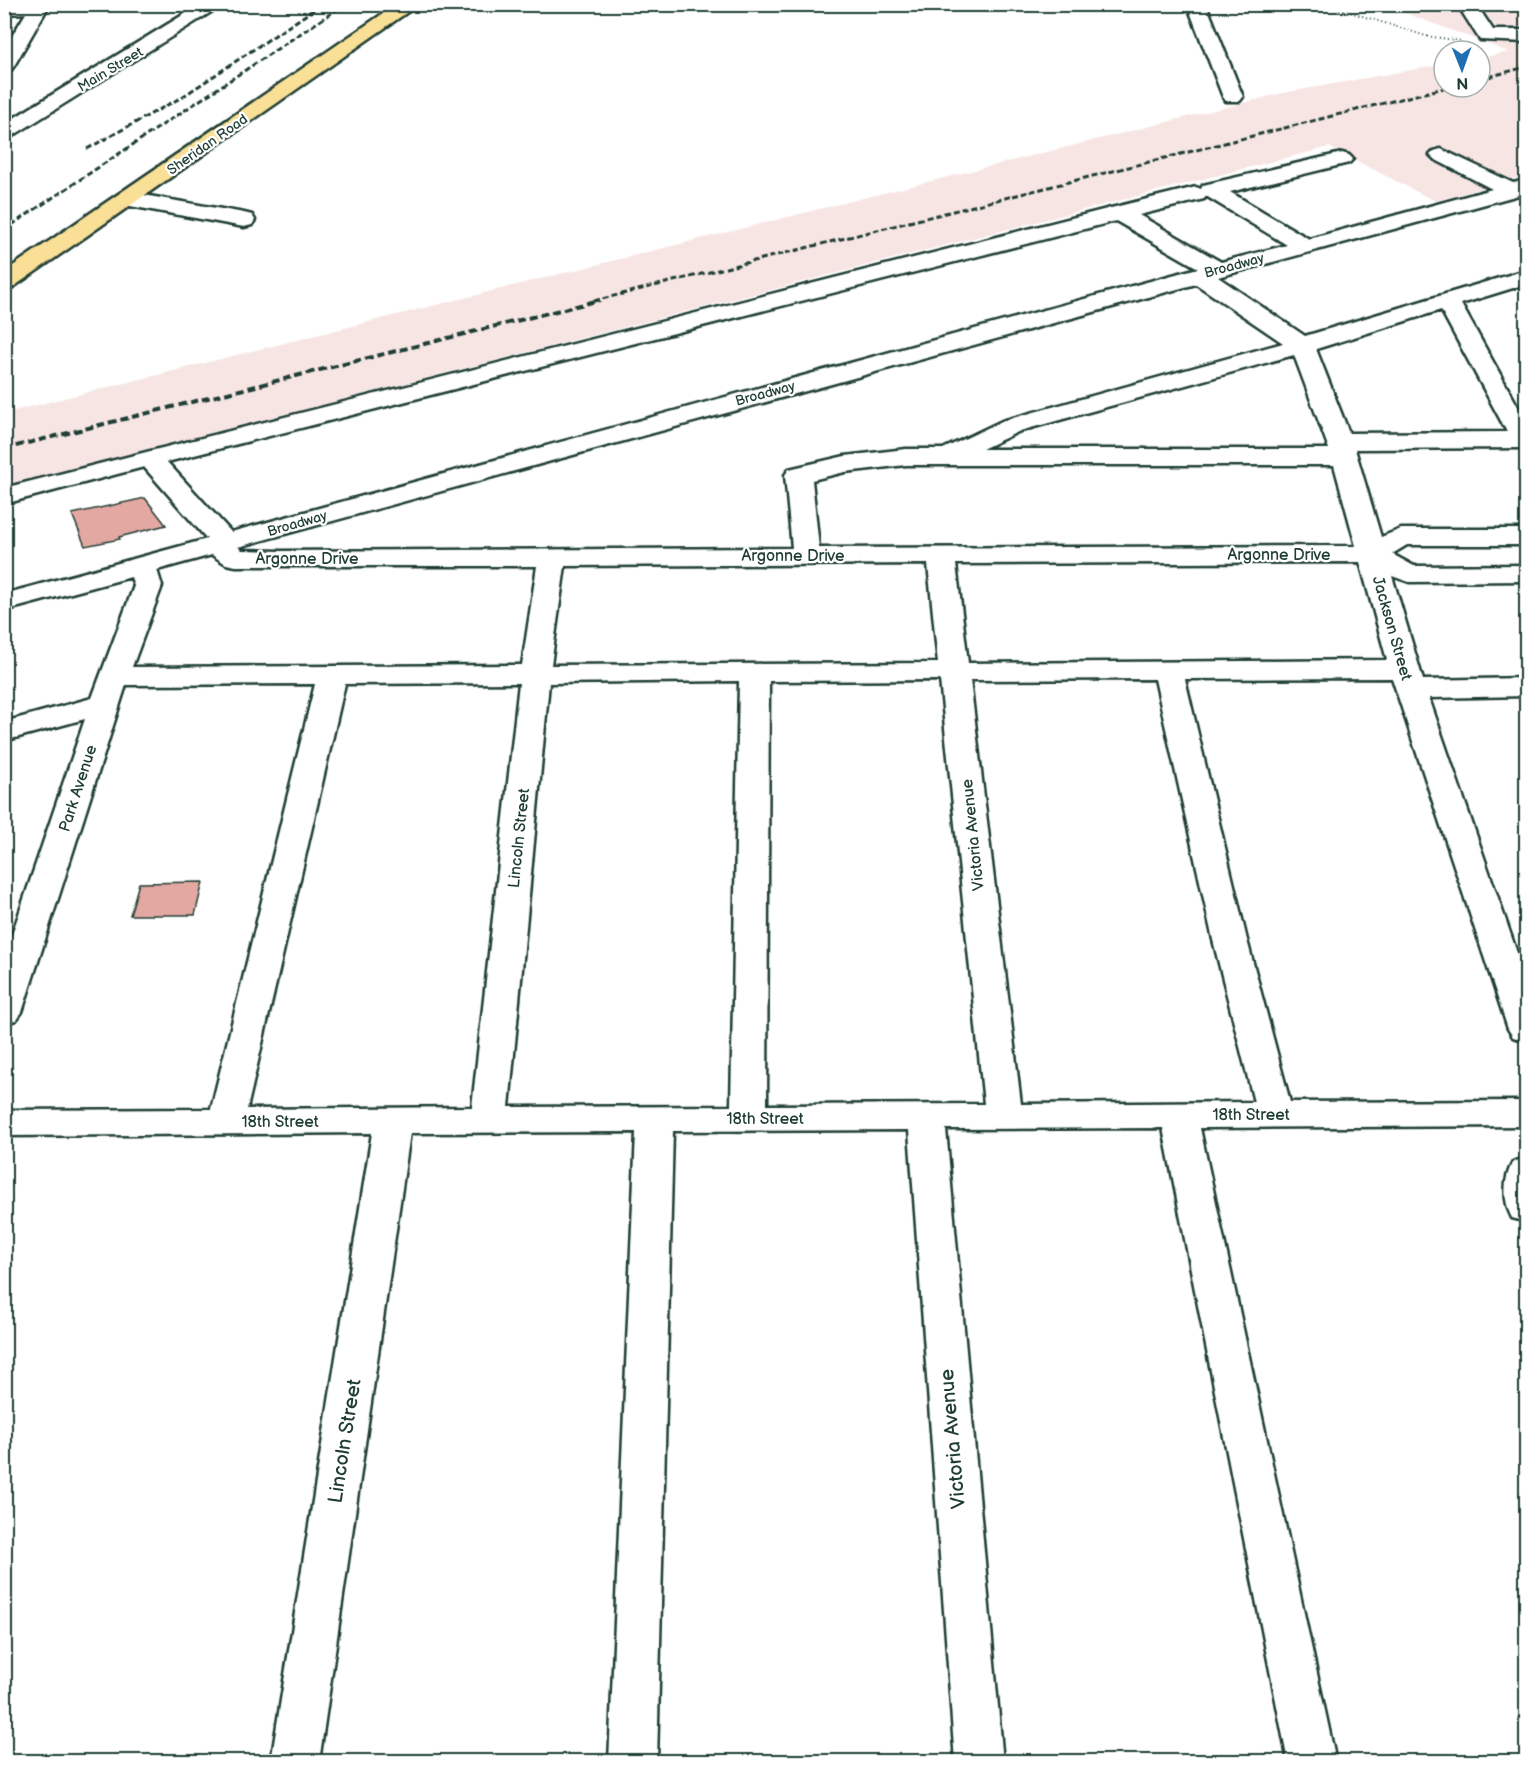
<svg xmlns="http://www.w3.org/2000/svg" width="1531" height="1766" viewBox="0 0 1531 1766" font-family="'Balsamiq Sans',sans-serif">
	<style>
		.built { fill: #f7e5e3 }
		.building { fill: #e3a8a2; stroke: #1f3d34; stroke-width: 1.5 }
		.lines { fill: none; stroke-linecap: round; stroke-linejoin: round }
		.minor-casing { stroke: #1f3d34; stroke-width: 5 }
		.highway-casing { stroke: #1f3d34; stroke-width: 5 }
		.path { stroke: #1f3d34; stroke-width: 2; stroke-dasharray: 1 3; stroke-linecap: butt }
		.minor { fill: #fff; fill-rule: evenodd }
		.highway { fill: #fadf96; fill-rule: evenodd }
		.rail-far1 { stroke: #1f3d34; stroke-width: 3; stroke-dasharray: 6 3; stroke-linecap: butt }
		.rail { stroke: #1f3d34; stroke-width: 4; stroke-dasharray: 8 4; stroke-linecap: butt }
		.labels { text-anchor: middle; stroke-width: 4.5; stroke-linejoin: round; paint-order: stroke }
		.far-street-label { font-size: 14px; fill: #1f3d34; stroke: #fff }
		.street-label { font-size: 16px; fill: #1f3d34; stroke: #fff }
		.near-street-label { font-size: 20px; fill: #1f3d34; stroke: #fff }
	</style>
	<rect width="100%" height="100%" fill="#fff"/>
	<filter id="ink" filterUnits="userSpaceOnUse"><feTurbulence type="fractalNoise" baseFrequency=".0167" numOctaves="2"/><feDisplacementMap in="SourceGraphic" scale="12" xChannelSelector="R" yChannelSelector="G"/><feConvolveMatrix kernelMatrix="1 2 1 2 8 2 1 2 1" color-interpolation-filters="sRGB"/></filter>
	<g filter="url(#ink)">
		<!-- built -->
		<polygon class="built" points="1384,5 1526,5 1526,96 1521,98 1526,106 1526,176 1435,201 1329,147 5,486 5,413 1283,93 1444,64 1444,87 1480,87 1480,58 1509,52"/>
		<!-- building -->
		<g class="building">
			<polygon points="145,498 166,525 119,537 120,539 85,546 72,514"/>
			<polygon points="203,882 195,915 130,915 139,883"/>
		</g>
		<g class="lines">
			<defs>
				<g id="minor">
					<polygon points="4,4 47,4 48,7 14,66 11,70 4,72 4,49 26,13 4,14"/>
					<polygon points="201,4 224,4 11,137 4,139 4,124"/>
					<polygon points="1187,4 1206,4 1243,97 1240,101 1226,101 1223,97"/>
					<polygon points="1457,4 1476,4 1493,30 1526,30 1526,42 1480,40"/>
					<path d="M1441,149L1513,183L1526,180V193L1218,277L1305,336L1526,270V284L1461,304L1526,421V448L1355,449L1381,537L1401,529H1526V545H1407L1392,554L1414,566L1526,565V581L1409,582L1392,576L1423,680L1526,678V696L1429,698L1526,979V1041L1513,1037L1508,1029L1392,678L1185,679L1247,940L1290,1102L1526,1101V1126L1200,1128L1336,1762H1288L1163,1128L946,1129L1003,1762H955L909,1130L673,1131L657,1762H609L636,1132L410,1133L319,1762H271L372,1133L4,1136V1110L211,1109L315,684L126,685L22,1012L16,1020L4,1023V958L85,719L4,741V722L92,698L134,586L131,577L4,611V594L207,539L144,467L4,504V488L1111,208L1196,187L1201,189L1203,185L1342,153L1349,155L1353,159L1349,163L1230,192L1309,239L1492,189L1434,159L1430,155L1434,151ZM1206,196L1287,245L1221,262L1139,215L1204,199ZM1116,221L1198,268L231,532L167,462ZM1196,284L1283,343L1002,421L943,449H906L845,456L789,469L785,475L792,548L281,551L242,550L238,547ZM1441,310L1507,432L1349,433L1316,349ZM1294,355L1329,449H982L1020,431ZM906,465H1334L1356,546L819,548L812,480L845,472ZM212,555L226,564L236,566H537L522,665L132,667L162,586L157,570ZM1360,562L1387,660L968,663L956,564ZM928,564L938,663L551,665L565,566ZM1155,679L1213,940L1254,1102L1021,1104L970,680ZM940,680L984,1104L767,1105L769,681ZM739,681L731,1106L509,1107L549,683ZM519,683L472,1107L247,1109L345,684Z"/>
					<polygon points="127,192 244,213 252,215 255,220 252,225 244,227 119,204 116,199 119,194"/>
					<path d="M1526,1158V1222L1512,1218C1503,1201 1503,1179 1513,1162Z"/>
				</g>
				<polygon id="highway" points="397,4 419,4 12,288 4,290 4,272"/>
			</defs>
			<!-- minor casing -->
			<use href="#minor" class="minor-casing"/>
			<!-- highway casing -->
			<use href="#highway" class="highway-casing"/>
			<!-- path -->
			<polyline class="path" points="1324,4 1426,36 1462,41"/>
			<!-- minor -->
			<use href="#minor" class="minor"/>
			<!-- highway -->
			<use href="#highway" class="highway"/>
			<!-- rail-far1 -->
			<g class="rail-far1">
				<polyline points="1480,79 1526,67"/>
				<polyline points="87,149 182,97 322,4"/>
				<polyline points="4,230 345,4"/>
				<polyline points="594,301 1448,87"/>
			</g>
			<!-- rail -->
			<polyline class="rail" points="4,449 600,300"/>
		</g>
	</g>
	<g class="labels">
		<!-- far-street labels -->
		<g class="far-street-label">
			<text transform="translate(110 69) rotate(-31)" y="5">Main Street</text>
			<text transform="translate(207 144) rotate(-35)" y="5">Sheridan Road</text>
			<text transform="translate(1234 265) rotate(-15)" y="5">Broadway</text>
			<text transform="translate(765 393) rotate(-15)" y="5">Broadway</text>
			<text transform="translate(297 523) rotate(-16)" y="5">Broadway</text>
		</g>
		<!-- street labels -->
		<g class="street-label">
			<text x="1279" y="560">Argonne Drive</text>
			<text x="793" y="561">Argonne Drive</text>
			<text x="307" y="564">Argonne Drive</text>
			<text transform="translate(1393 628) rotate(74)" y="6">Jackson Street</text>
			<text transform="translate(77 788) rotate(-72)" y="6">Park Avenue</text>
			<text transform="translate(972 835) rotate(-96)" y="6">Victoria Avenue</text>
			<text transform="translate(518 838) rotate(-84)" y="6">Lincoln Street</text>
			<text x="1251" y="1120">18th Street</text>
			<text x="765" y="1124">18th Street</text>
			<text x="280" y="1127">18th Street</text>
		</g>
		<!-- near-street labels -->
		<g class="near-street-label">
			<text transform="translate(952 1439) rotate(-95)" y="7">Victoria Avenue</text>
			<text transform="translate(344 1441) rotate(-81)" y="7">Lincoln Street</text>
		</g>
	</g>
	<!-- margin -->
	<rect width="1531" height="1766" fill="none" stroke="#fff" stroke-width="24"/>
	<rect x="12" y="12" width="1507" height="1742" fill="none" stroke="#1f3d34" stroke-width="2" filter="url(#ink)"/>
	<!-- north arrow -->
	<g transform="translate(1462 69) rotate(179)"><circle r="28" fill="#ffffff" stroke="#a5b1ae" stroke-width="1.5"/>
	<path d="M0-4.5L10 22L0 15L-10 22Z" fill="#1f6fb2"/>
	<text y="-9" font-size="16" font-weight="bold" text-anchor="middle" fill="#1f3d34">N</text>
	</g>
</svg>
